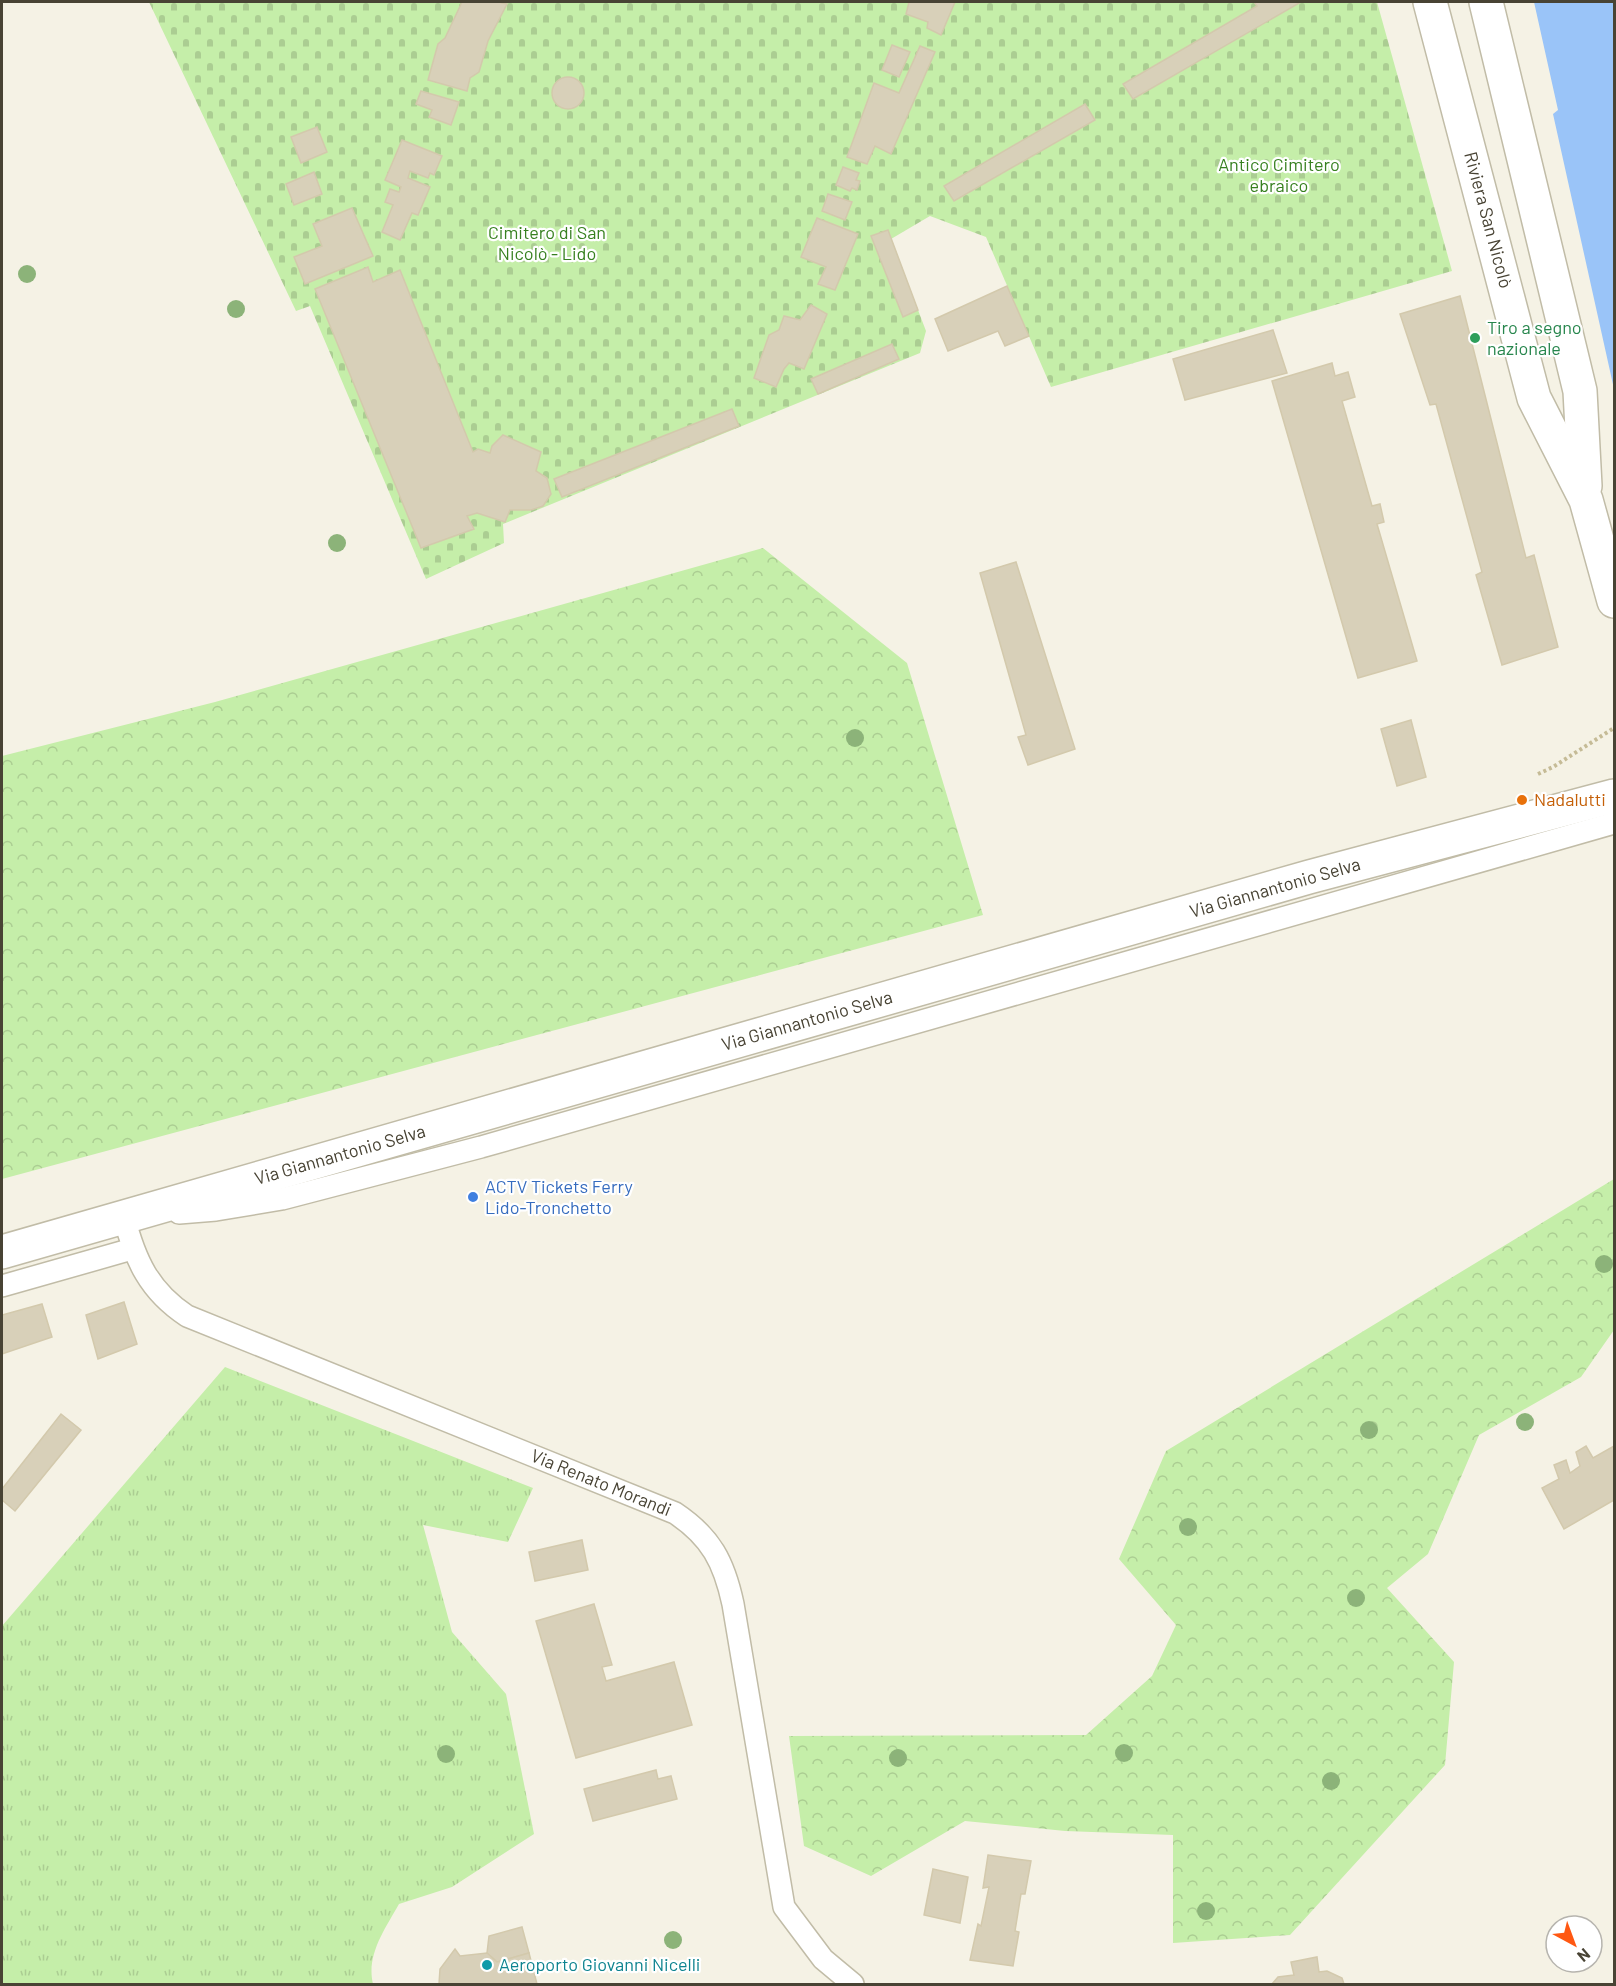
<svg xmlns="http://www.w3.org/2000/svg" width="1616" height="1986" viewBox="0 0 1616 1986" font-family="Barlow,sans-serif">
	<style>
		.grass { fill: url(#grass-tufts) }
		.forest { fill: url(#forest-crowns) }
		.cemetery { fill: url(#cemetery-stones) }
		.water { fill: #9ac4f8 }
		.building { fill: #d8d0b9; stroke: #d3c9ac; stroke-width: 1.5 }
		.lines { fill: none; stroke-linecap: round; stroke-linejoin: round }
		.service-casing { stroke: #c1bca7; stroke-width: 24 }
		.minor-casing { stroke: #c1bca7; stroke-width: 36 }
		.tertiary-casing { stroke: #c1bca7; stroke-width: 36 }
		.path { stroke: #c5bb96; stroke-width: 4; stroke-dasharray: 3 3; stroke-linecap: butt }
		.service { stroke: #fff; stroke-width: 21 }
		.minor { stroke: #fff; stroke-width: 33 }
		.tertiary { stroke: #fff; stroke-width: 33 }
		.tree { fill: #8cb379 }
		.leisure-dot { fill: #2e9e5b; stroke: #fff; stroke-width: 2 }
		.food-dot { fill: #e8710a; stroke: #fff; stroke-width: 2 }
		.shop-dot { fill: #3f7fe0; stroke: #fff; stroke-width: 2 }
		.culture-dot { fill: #0f9aa8; stroke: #fff; stroke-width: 2 }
		.labels { text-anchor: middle; stroke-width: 4.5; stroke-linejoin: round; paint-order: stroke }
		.park-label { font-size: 18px; fill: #378020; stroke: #fff }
		.street-label { font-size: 18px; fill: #484334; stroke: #fff }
		.leisure-label { font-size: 18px; fill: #27864d; stroke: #fff; text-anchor: start }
		.food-label { font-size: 18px; fill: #c56008; stroke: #fff; text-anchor: start }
		.shop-label { font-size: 18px; fill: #366cbe; stroke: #fff; text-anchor: start }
		.culture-label { font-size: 18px; fill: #0d838f; stroke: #fff; text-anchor: start }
	</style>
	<defs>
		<pattern id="grass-tufts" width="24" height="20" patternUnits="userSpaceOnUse" patternTransform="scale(1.5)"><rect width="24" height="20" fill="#c5eea9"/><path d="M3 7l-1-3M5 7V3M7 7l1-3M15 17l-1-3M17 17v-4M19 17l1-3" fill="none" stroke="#abcd92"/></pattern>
		<pattern id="forest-crowns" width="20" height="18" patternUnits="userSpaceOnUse" patternTransform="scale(1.5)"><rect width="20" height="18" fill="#c5eea9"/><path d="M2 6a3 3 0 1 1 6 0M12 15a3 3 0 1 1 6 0" fill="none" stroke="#abcd92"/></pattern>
		<pattern id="cemetery-stones" width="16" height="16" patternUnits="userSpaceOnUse" patternTransform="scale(1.5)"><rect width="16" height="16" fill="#c5eea9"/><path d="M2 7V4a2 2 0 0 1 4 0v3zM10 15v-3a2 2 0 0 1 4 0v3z" fill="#abcd92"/></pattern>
	</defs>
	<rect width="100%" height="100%" fill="#f5f2e5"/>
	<!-- grass -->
	<path class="grass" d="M225,1367L533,1488L508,1542L423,1525L452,1632L506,1694L534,1834L452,1887L399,1904C385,1929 366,1955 373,1984H2V1626Z"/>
	<!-- forest -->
	<g class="forest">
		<polygon points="763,548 907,663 983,915 2,1179 2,756 215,702"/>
		<polygon points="1614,1179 1614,1330 1581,1377 1479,1435 1428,1554 1387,1588 1454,1662 1445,1765 1290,1935 1173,1943 1173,1835 1065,1831 965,1821 871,1876 804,1846 789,1736 1086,1735 1152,1676 1176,1625 1119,1559 1166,1451"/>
	</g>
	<!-- cemetery -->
	<polygon class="cemetery" points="149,2 1377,2 1452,271 1051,387 986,237 930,216 891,239 926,331 920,353 503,524 504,543 426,579 310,306 296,311"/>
	<!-- water -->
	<polygon class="water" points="1534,2 1614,2 1614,389 1553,114 1558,110"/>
	<!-- building -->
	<g class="building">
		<polygon points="462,2 503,2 502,3 507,4 488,41 479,72 470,78 467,91 428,80 438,44 445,38"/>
		<polygon points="909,2 955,2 941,35 927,28 928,22 906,14"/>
		<polygon points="1254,2 1301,2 1133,99 1123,84 1257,6"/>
		<polygon points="892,45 910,52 899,77 882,70"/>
		<polygon points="920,46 935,52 891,154 875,146 867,164 847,157 874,83 899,93"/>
		<circle cx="568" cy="93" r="16"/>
		<polygon points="421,91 459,102 451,125 429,117 432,110 416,104"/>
		<polygon points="1085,104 1095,120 954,201 944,186"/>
		<polygon points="317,127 327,152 301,163 291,137"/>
		<polygon points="402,140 442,156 434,175 430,173 428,178 410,171 408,178 430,187 418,215 412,213 400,240 382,232 393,205 385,202 390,189 399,192 401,187 385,180"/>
		<polygon points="843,167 859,173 856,180 860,181 857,190 852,188 850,191 836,185"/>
		<polygon points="314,172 322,194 294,205 286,184"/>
		<polygon points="828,194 852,202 845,220 822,211"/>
		<polygon points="352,208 373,256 305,284 294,257 322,246 313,224"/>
		<polygon points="817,218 858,234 835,290 818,284 826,267 801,257"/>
		<polygon points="888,230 918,310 903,317 871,236"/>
		<polygon points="368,267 373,282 400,270 473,452 478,449 490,453 492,446 503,435 541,452 536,471 547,478 551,494 543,506 531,510 510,510 505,522 477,513 467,516 474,529 421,548 315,289"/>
		<polygon points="1007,286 1029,336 1005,346 998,331 948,351 935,319"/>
		<polygon points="1460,296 1526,558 1534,555 1558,647 1502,665 1476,575 1482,572 1436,404 1430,405 1400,314"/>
		<polygon points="811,305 827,314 804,369 789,363 784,369 776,387 754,378 769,335 779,330 784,316 800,320"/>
		<polygon points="1273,330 1287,373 1185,400 1173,359"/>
		<polygon points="892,344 899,359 818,394 811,379"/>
		<polygon points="1332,363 1335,376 1348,372 1355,397 1342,401 1372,506 1380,504 1384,522 1377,524 1417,661 1358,678 1272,381"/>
		<polygon points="732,409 739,426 562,497 554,479"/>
		<polygon points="1016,562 1075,749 1028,765 1018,737 1026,735 980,573"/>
		<polygon points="1411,720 1426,777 1397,786 1381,729"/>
		<polygon points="124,1302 137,1344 98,1359 86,1315"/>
		<polygon points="42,1304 52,1337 2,1354 2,1315"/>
		<polygon points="61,1414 81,1430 15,1511 2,1500 2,1489"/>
		<polygon points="1586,1446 1593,1458 1614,1446 1614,1500 1564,1529 1542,1488 1559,1479 1554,1465 1566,1460 1570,1473 1580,1466 1576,1452"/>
		<polygon points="582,1540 588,1570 535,1581 529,1552"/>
		<polygon points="594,1604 612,1665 602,1667 606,1681 674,1662 692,1725 576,1758 536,1621"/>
		<polygon points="656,1770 658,1779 671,1776 677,1799 593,1821 584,1789"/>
		<polygon points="988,1855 1031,1861 1025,1894 1021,1894 1015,1931 1019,1932 1013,1966 970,1960 978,1924 981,1926 989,1887 983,1888"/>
		<polygon points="933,1869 968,1877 960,1923 924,1915"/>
		<polygon points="522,1927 529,1953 497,1962 487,1953 489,1936"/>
		<polygon points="455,1949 460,1956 487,1953 497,1962 529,1953 537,1984 439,1984 440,1969"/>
		<polygon points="1317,1957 1319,1972 1327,1971 1342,1978 1344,1984 1272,1984 1278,1977 1294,1975 1291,1962"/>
	</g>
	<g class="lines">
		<defs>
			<g id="service">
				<polyline points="179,1213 216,1210 282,1199 481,1147 1614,823"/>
				<path d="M136,1216L124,1217C135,1260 149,1291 187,1316L675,1513C711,1537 724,1562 733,1604L784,1907L823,1959L853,1984"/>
				<polyline points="2,1286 132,1249"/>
			</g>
			<polyline id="minor" points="2,1252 1309,877 1614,796"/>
			<g id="tertiary">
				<polyline points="1430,2 1534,398 1586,500 1614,601"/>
				<polyline points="1486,2 1580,391 1585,486"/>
			</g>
		</defs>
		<!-- service casing -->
		<use href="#service" class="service-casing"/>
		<!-- minor casing -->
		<use href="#minor" class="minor-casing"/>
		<!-- tertiary casing -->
		<use href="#tertiary" class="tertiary-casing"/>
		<!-- path -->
		<polyline class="path" points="1538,774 1553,767 1614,728"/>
		<!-- service -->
		<use href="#service" class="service"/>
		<!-- minor -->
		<use href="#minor" class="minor"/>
		<!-- tertiary -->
		<use href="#tertiary" class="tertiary"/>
	</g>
	<!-- trees -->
	<g class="tree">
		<circle cx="27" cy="274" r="9"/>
		<circle cx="236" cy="309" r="9"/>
		<circle cx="337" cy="543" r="9"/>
		<circle cx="855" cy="738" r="9"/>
		<circle cx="1604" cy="1264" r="9"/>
		<circle cx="1525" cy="1422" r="9"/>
		<circle cx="1369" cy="1430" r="9"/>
		<circle cx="1188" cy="1527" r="9"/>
		<circle cx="1356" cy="1598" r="9"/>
		<circle cx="1124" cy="1753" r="9"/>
		<circle cx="446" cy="1754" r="9"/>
		<circle cx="898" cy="1758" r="9"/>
		<circle cx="1331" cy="1781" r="9"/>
		<circle cx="1206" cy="1911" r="9"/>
		<circle cx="673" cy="1940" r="9"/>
	</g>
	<!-- markers -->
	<circle class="leisure-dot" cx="1475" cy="338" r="6"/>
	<circle class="food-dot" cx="1522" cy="800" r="6"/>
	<circle class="shop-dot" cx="473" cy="1197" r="6"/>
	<circle class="culture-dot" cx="487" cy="1965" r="6"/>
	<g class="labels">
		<!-- park labels -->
		<g class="park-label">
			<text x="1279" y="171">Antico Cimitero<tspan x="1279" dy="21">ebraico</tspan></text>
			<text x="547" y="239">Cimitero di San<tspan x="547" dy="21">Nicolò - Lido</tspan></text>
		</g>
		<!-- street labels -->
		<g class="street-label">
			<text transform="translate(1488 220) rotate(75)" y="6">Riviera San Nicolò</text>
			<text transform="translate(1275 888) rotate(-16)" y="6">Via Giannantonio Selva</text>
			<text transform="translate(807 1021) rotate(-16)" y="6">Via Giannantonio Selva</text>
			<text transform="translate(340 1155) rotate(-16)" y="6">Via Giannantonio Selva</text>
			<text transform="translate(601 1483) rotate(22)" y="6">Via Renato Morandi</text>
		</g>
		<!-- leisure labels -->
		<g class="leisure-label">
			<text x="1487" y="334">Tiro a segno<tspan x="1487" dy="21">nazionale</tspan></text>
		</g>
		<!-- food labels -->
		<g class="food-label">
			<text x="1534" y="806">Nadalutti</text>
		</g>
		<!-- shop labels -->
		<g class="shop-label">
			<text x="485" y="1193">ACTV Tickets Ferry<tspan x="485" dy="21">Lido-Tronchetto</tspan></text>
		</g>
		<!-- culture labels -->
		<g class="culture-label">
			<text x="499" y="1971">Aeroporto Giovanni Nicelli</text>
		</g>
	</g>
	<!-- border -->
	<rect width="1616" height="1986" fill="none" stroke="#484334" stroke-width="6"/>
	<!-- north arrow -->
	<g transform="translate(1574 1944) rotate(139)"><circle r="28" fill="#ffffff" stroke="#b6b4ae" stroke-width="1.5"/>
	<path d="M0-4.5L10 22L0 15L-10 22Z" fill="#ff5812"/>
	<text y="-9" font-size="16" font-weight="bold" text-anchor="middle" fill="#484334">N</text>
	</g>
</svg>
